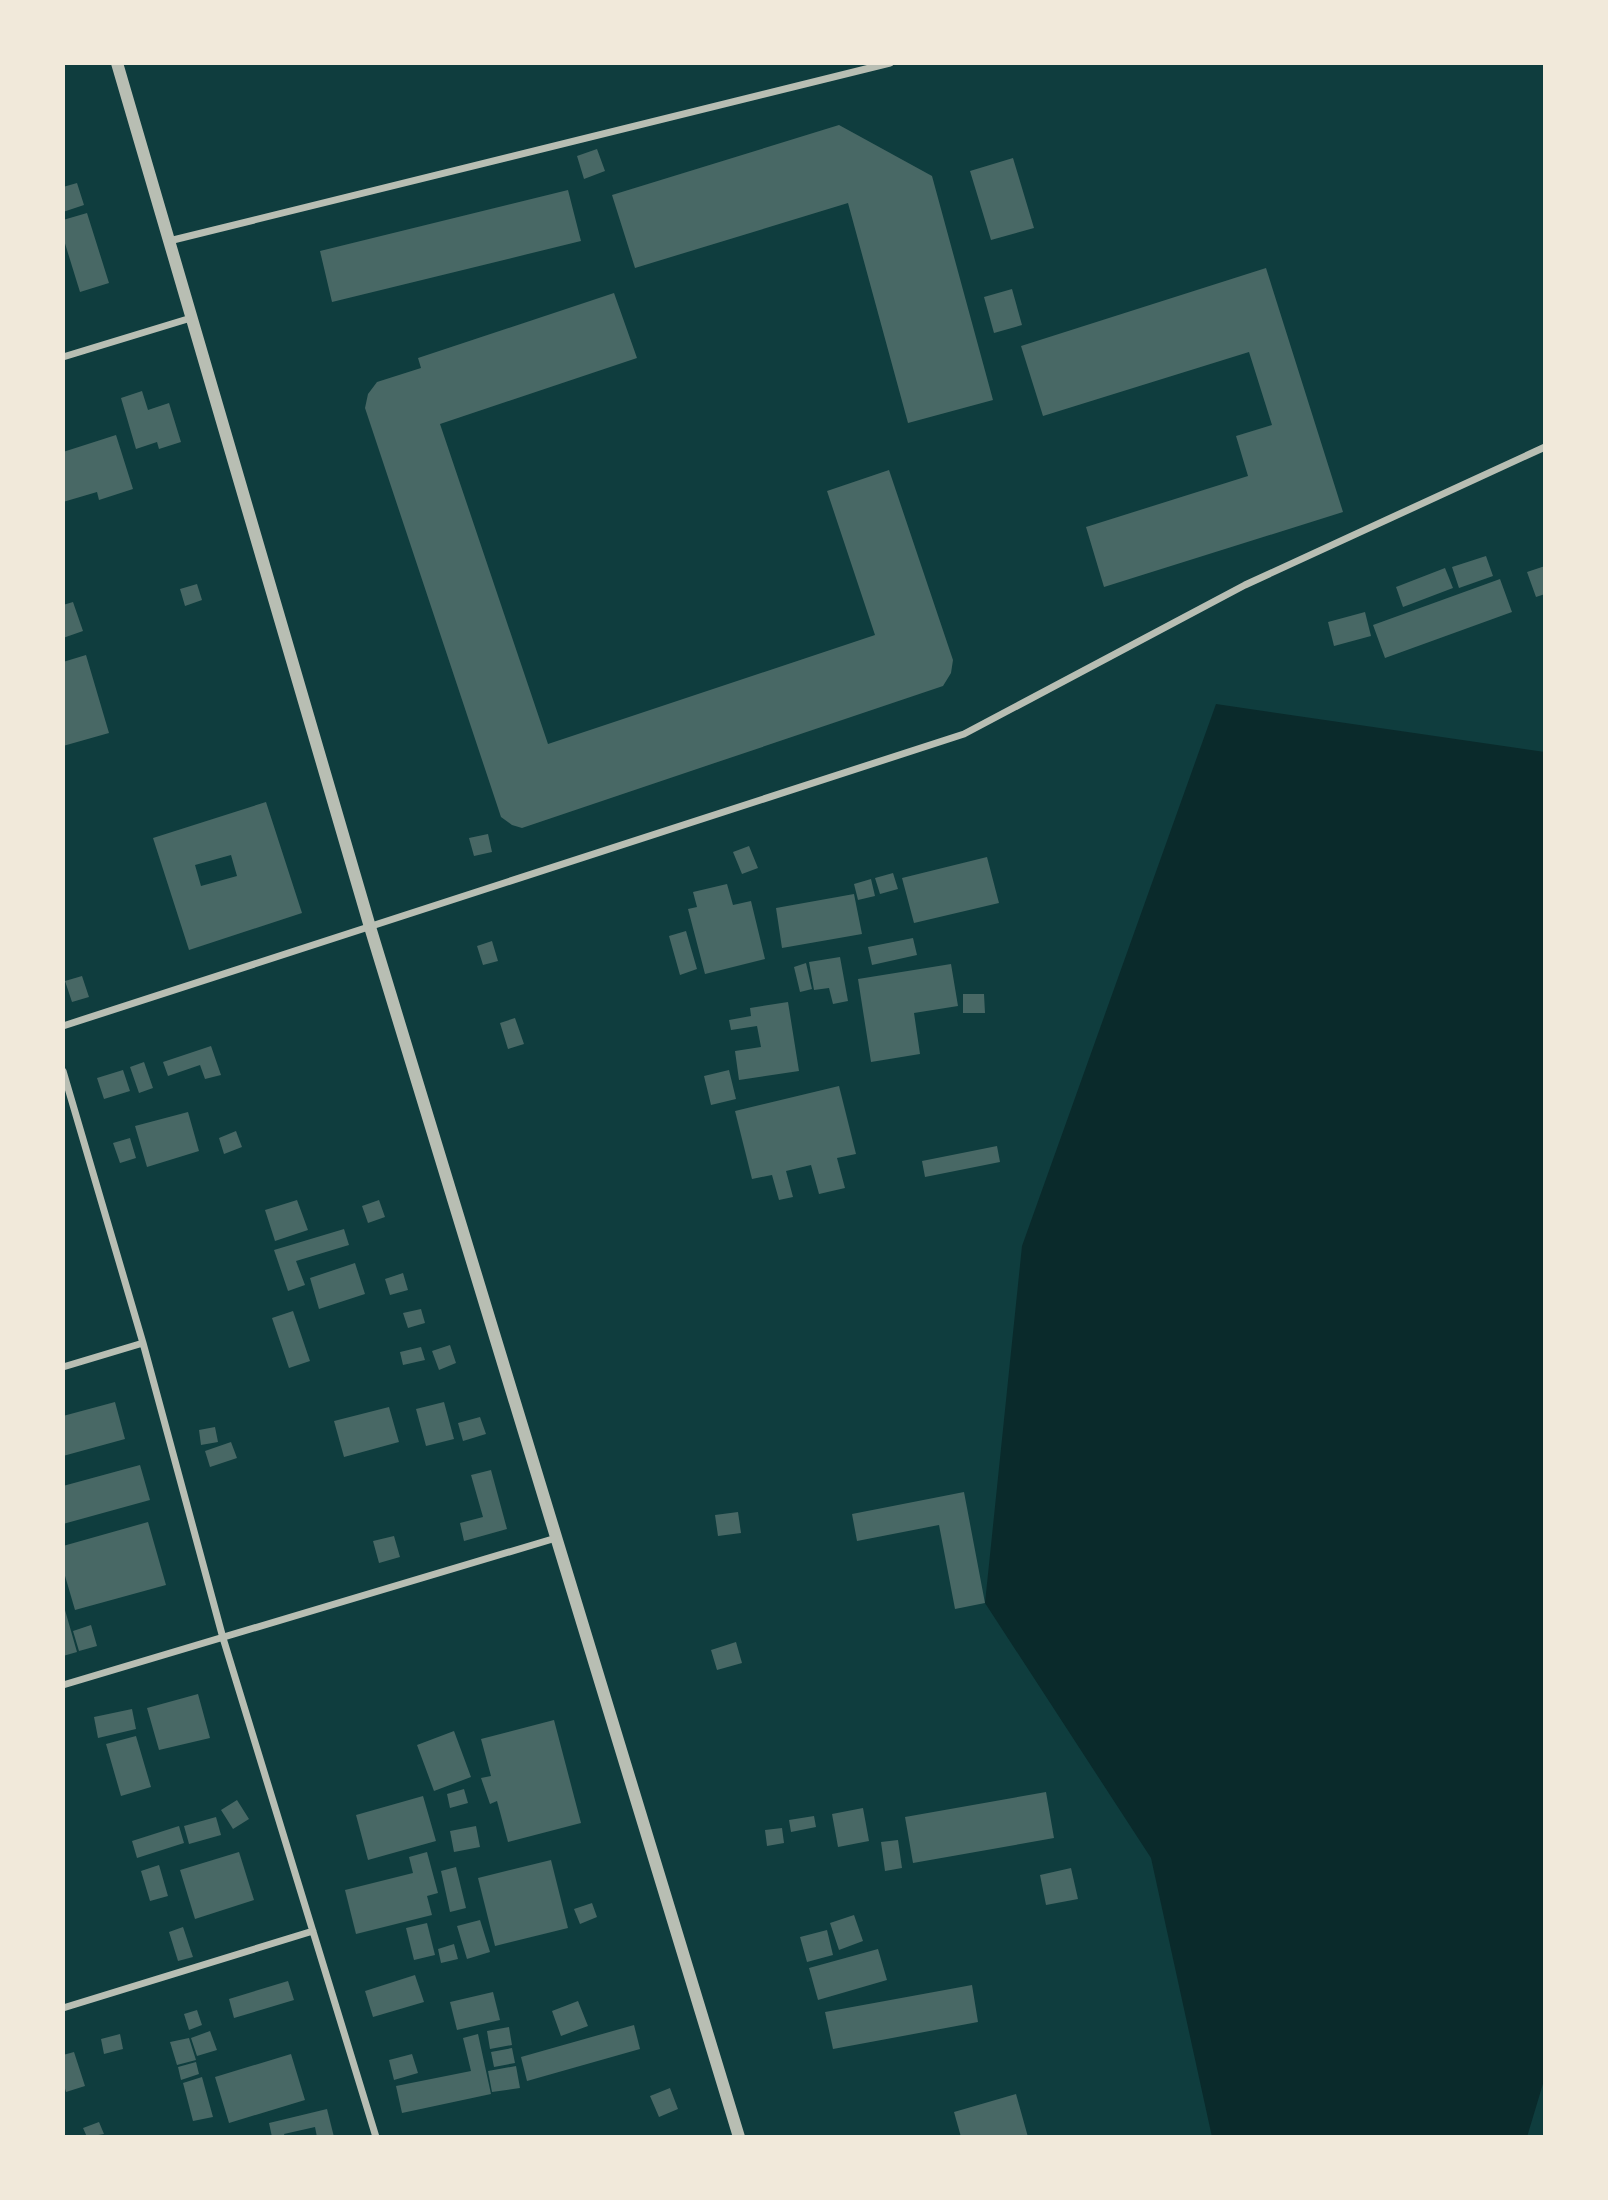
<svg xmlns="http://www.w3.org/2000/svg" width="1608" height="2200" font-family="'PT Serif',serif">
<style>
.water{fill:#0a2a2b}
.building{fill:#486865;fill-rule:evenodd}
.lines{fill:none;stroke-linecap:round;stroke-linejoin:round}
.minor{stroke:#b8beb3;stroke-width:7}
.tertiary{stroke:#b8beb3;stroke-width:12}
</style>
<rect width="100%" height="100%" fill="#0f3d3e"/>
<path class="water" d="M1216 704 1545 752V2077L1527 2137H1212L1151 1858 985 1603 1022 1246Z"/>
<path class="building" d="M839 125 932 176 993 400 908 423 848 203 635 268 612 195Z
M597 149 605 171 584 179 577 156Z
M1013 158 1034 228 991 240 970 171Z
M77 183 84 205 63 212V187Z
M568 190 581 241 332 302 320 251Z
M87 213 109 283 80 292 63 237V220Z
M1266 268 1343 512 1104 587 1086 527 1248 476 1236 436 1272 425 1249 352 1043 416 1021 346Z
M1012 289 1022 325 994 333 984 297Z
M614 293 637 358 440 424 548 744 875 635 827 491 889 470 953 660 951 673 943 686 522 828 512 825 501 817 365 408 368 394 377 382 421 368 418 358Z
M142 391 148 410 169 403 181 442 159 449 157 442 136 449 121 398Z
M116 435 133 489 99 500 97 492 63 502V452Z
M1486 556 1493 576 1459 588 1452 567Z
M1545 566V594L1536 597 1527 572Z
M1445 568 1453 588 1403 607 1396 587Z
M1500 579 1512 612 1385 658 1373 625Z
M197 584 202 600 185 606 180 589Z
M73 602 83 631 63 638V605Z
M1365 612 1371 636 1334 646 1328 622Z
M86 655 109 733 63 746V662Z
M266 802 302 913 189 950 153 838ZM231 855 237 876 201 886 195 865Z
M488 834 492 852 474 856 469 838Z
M749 846 758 868 742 874 733 852Z
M987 857 999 903 914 923 902 878Z
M893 873 898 889 880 894 875 878Z
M871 879 875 896 858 900 854 884Z
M727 884 733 905 751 901 765 959 705 974 688 909 697 907 693 892Z
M854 894 862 934 782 948 776 908Z
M686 931 697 969 680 975 669 936Z
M913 938 917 955 872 965 868 947Z
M492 941 498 961 483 965 477 946Z
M840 957 848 1001 833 1004 829 988 814 990 809 962Z
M806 963 812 989 800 992 794 967Z
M951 964 958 1006 914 1013 920 1054 871 1062 858 979Z
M82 976 89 997 72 1002 65 981Z
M963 994H984L985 1013H963Z
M788 1002 799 1071 739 1080 735 1051 761 1047 757 1026 731 1030 729 1020 751 1016 750 1008Z
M515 1018 524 1044 508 1049 500 1023Z
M211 1046 221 1075 205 1079 200 1065 168 1076 163 1062Z
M144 1062 153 1088 139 1093 130 1067Z
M123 1070 130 1091 104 1099 97 1078Z
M729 1070 736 1099 711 1105 704 1076Z
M839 1086 856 1154 837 1158 845 1188 819 1194 811 1165 786 1171 793 1197 779 1200 772 1175 752 1179 735 1111Z
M188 1112 199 1151 147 1167 135 1126Z
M236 1131 242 1147 224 1154 219 1138Z
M130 1138 136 1158 120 1163 113 1143Z
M997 1146 1000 1162 925 1177 922 1161Z
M297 1200 308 1230 275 1241 265 1210Z
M379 1200 385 1217 368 1223 362 1206Z
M344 1229 349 1245 296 1261 305 1285 288 1291 274 1250Z
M355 1263 365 1294 319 1309 310 1278Z
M403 1273 408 1290 390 1295 385 1279Z
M421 1309 425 1323 408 1328 403 1313Z
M293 1311 310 1361 289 1368 272 1318Z
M450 1345 456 1363 439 1370 432 1351Z
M421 1347 425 1360 403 1365 400 1352Z
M115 1402 125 1439 63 1456V1416Z
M444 1402 454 1439 426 1446 416 1409Z
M389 1407 399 1442 344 1457 334 1421Z
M480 1417 486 1434 463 1441 458 1423Z
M215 1427 218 1442 201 1445 199 1430Z
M231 1442 237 1458 210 1467 205 1451Z
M140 1465 150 1500 63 1524V1486Z
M491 1470 507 1529 464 1541 460 1523 483 1517 471 1475Z
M964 1492 985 1603 955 1609 939 1525 857 1541 852 1514Z
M738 1512 741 1533 718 1536 715 1515Z
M148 1522 166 1585 75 1610 63 1569V1546Z
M394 1536 400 1557 379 1563 373 1541Z
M63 1610H65L77 1652 63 1656Z
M91 1625 97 1646 79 1651 73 1631Z
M736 1642 742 1663 717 1670 711 1650Z
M198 1694 210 1738 159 1750 147 1708Z
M132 1709 136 1729 98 1738 94 1717Z
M554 1720 581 1823 508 1842 497 1801 490 1804 481 1778 491 1776 481 1739Z
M454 1731 471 1777 434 1791 417 1745Z
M136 1736 151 1787 121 1796 106 1744Z
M464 1789 468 1803 450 1808 447 1794Z
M1046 1792 1054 1838 913 1863 905 1817Z
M423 1796 436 1841 368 1860 356 1815Z
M237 1800 249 1819 233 1829 221 1810Z
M863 1808 869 1841 838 1847 832 1814Z
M814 1816 816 1827 791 1832 789 1820Z
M216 1817 221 1835 189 1844 184 1826Z
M179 1826 184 1843 137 1858 132 1841Z
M476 1826 480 1847 454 1852 450 1831Z
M782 1828 784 1843 767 1846 765 1830Z
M898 1840 902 1868 885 1871 881 1842Z
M239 1852 254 1900 195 1919 180 1870Z
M427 1852 438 1893 427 1896 432 1915 356 1934 345 1890 413 1873 409 1857Z
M551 1860 568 1928 495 1946 478 1878Z
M159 1865 168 1896 150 1901 141 1871Z
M456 1867 466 1908 450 1912 441 1871Z
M1071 1868 1078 1899 1046 1905 1040 1875Z
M592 1903 597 1917 580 1924 574 1909Z
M854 1915 863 1941 839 1950 830 1923Z
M480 1920 490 1952 467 1959 457 1926Z
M427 1923 435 1955 414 1960 406 1928Z
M183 1927 193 1957 178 1961 169 1932Z
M827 1930 833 1955 807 1962 800 1937Z
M454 1944 458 1959 441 1963 438 1949Z
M878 1949 887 1980 818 2000 809 1968Z
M415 1975 424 2002 373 2017 365 1991Z
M288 1981 294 2000 234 2018 229 1999Z
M972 1985 978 2022 833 2049 825 2012Z
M493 1992 500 2020 457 2030 450 2002Z
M578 2001 588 2026 561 2036 552 2011Z
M197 2010 202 2025 189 2030 184 2014Z
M634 2025 640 2049 527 2081 521 2057Z
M509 2027 512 2045 490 2049 487 2031Z
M210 2031 217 2050 197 2056 191 2038Z
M120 2034 123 2049 104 2054 101 2039Z
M478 2034 491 2094 402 2113 396 2086 471 2071 463 2038Z
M189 2038 196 2060 177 2065 170 2042Z
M512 2048 515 2063 494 2067 491 2052Z
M74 2052 85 2086 66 2092 63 2082V2055Z
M291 2054 305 2100 229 2123 215 2077Z
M412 2054 418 2073 394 2080 389 2060Z
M196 2062 199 2074 181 2080 178 2067Z
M516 2066 520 2088 492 2092 488 2071Z
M202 2077 213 2117 193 2121 183 2083Z
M670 2088 678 2109 659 2117 650 2096Z
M1016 2094 1028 2137H961L954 2112Z
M327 2109 334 2137H317L315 2127 284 2134 285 2137H272L269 2123Z
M99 2122 104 2134 87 2137 83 2128Z"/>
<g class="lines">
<path class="minor" d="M169 241 890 63
M63 357 191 318
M63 1026 964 734 1245 585 1545 447
M63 1071 143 1343 223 1638 376 2137
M63 1367 143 1343
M63 1685 556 1538
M63 2008 313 1931"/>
<path class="tertiary" d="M117 63 370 927 739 2137"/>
</g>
<rect width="1608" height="2200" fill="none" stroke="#f1e9da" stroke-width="130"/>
</svg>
